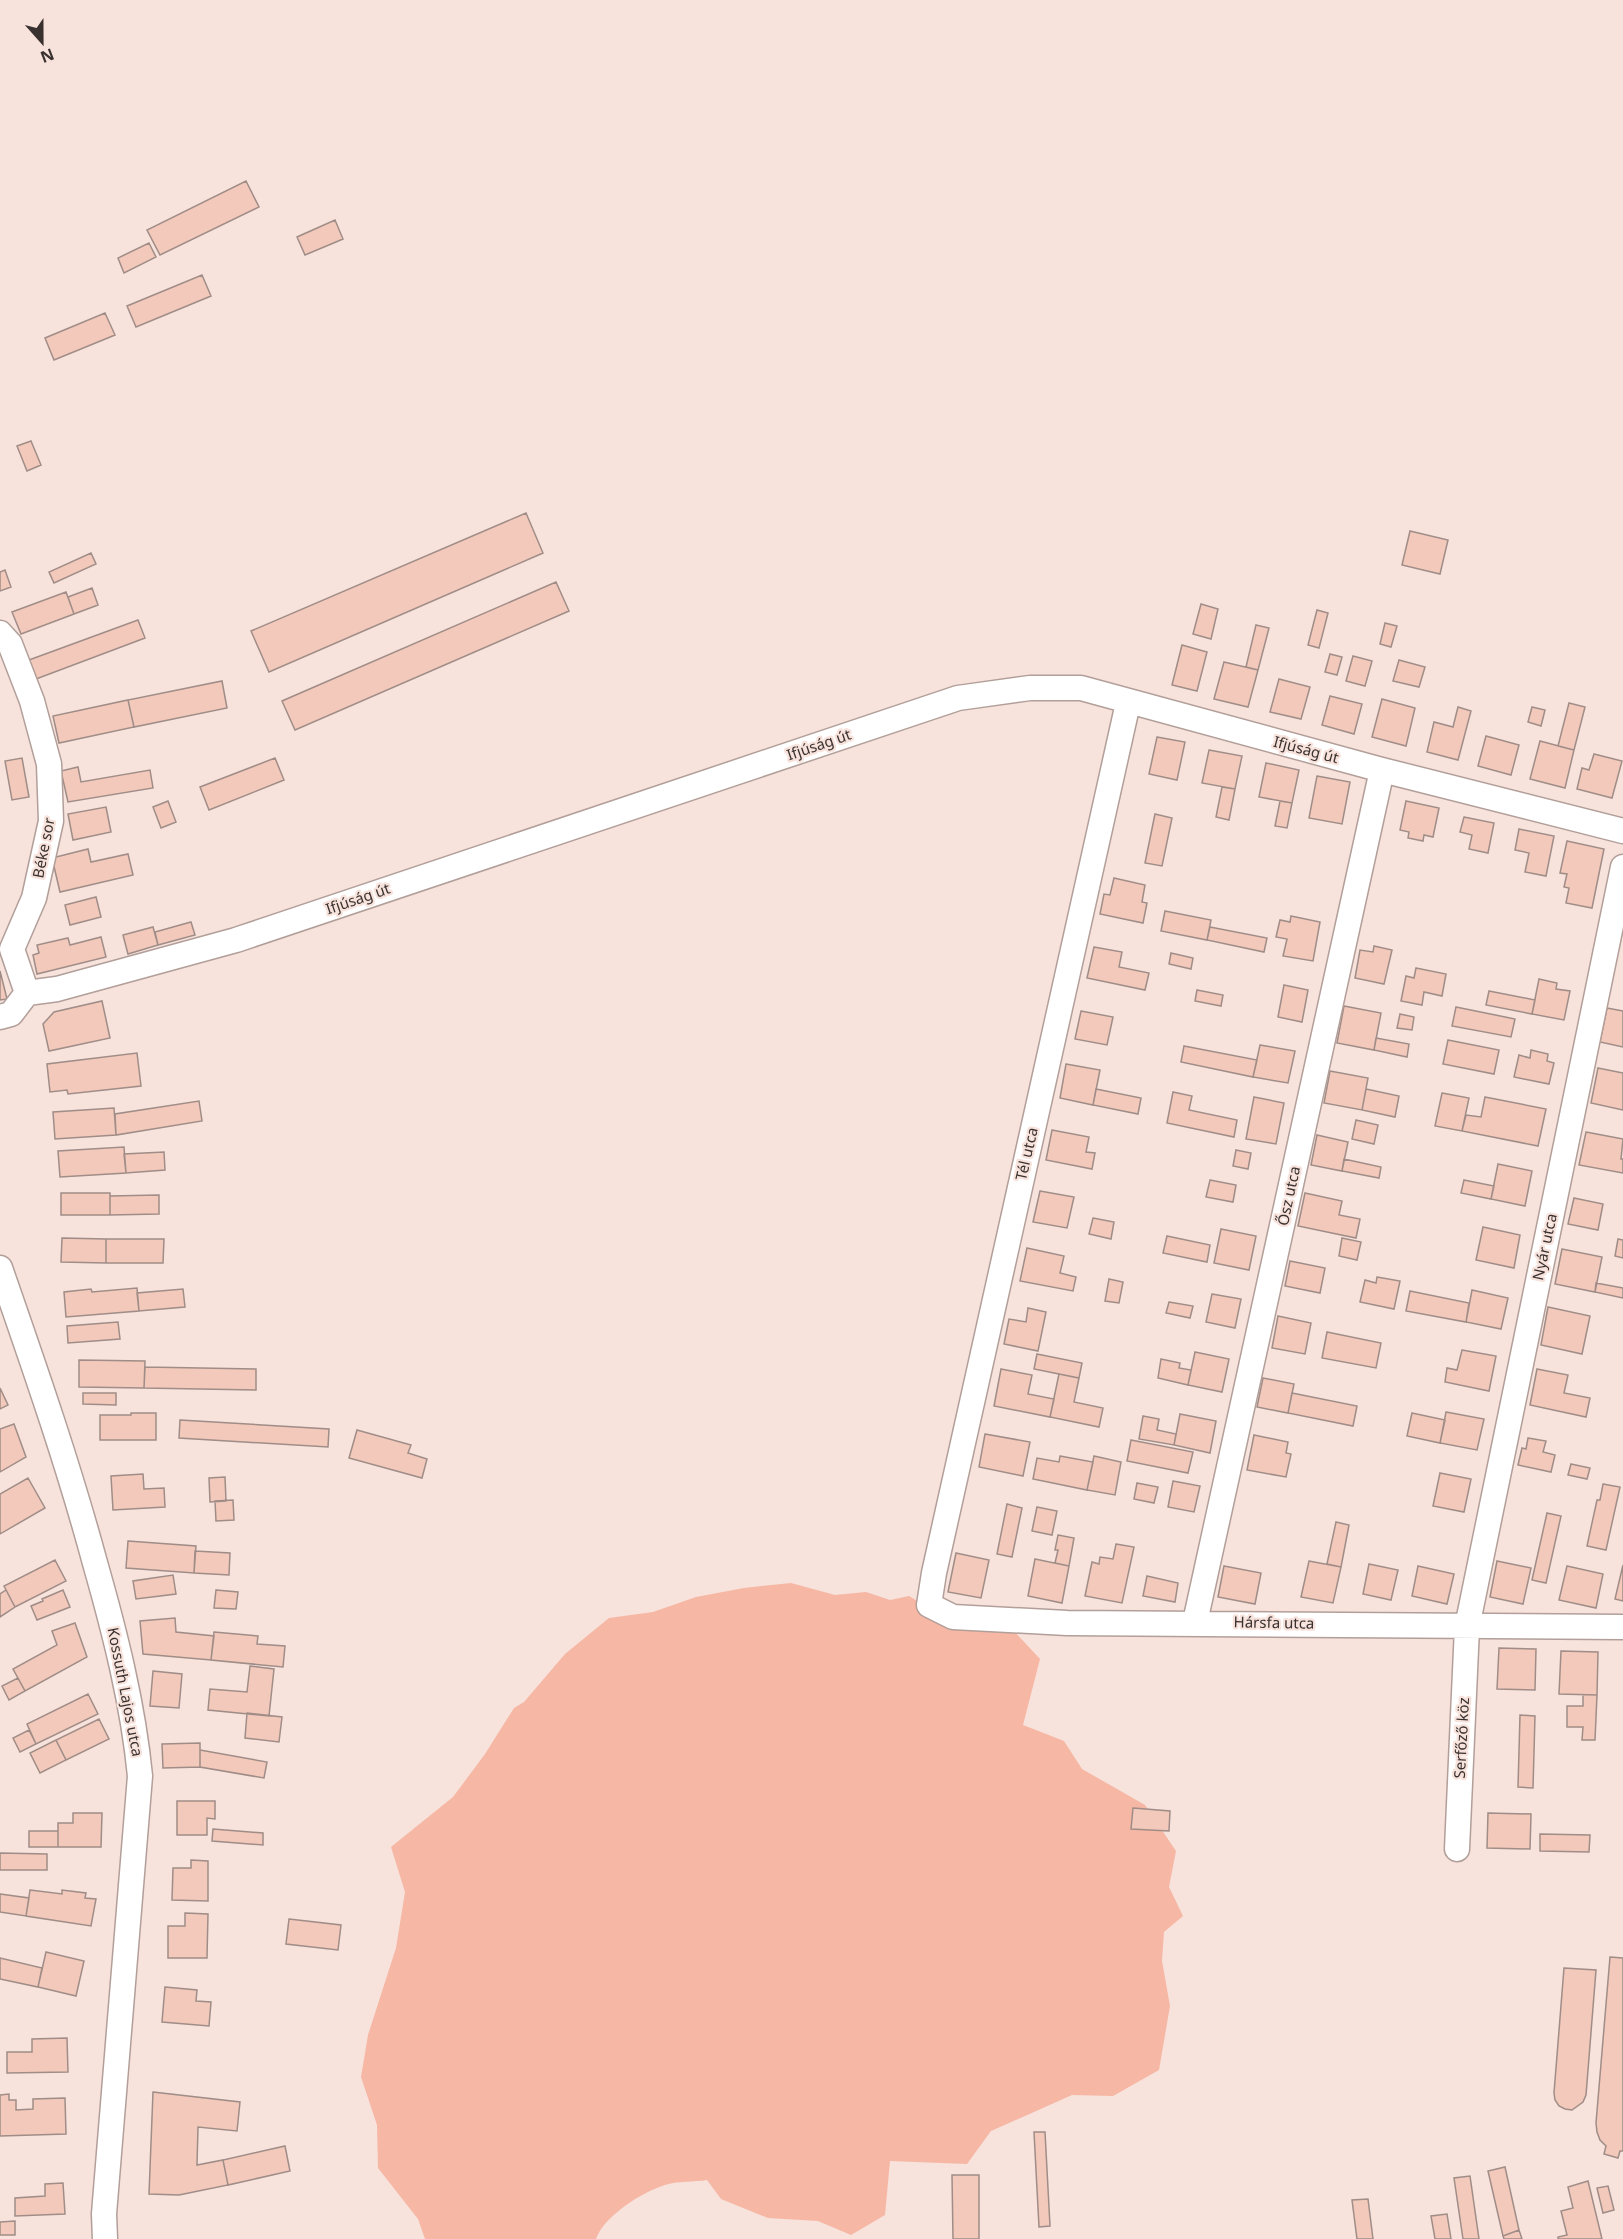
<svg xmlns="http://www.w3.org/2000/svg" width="1623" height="2239" font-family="'Noto Sans',sans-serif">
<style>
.green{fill:#f6b7a4}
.building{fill:#f3c9bb;stroke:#a08d87;stroke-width:1.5}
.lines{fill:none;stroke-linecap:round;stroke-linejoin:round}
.minor-casing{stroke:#b29f99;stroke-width:27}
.minor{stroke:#fff;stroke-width:24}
.labels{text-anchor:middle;stroke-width:4.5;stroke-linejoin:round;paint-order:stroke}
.street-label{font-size:15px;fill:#39312f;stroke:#f7e2dc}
</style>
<rect width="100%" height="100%" fill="#f7e2dc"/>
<path class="green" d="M791 1583 835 1595 866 1592 890 1600 909 1596 937 1613 1013 1630 1040 1659 1023 1725 1064 1741 1082 1769 1145 1805 1176 1851 1169 1887 1183 1916 1164 1932 1162 1961 1170 2006 1159 2070 1113 2096 1072 2095 991 2131 967 2164 890 2161 885 2215 851 2235 818 2221 768 2218 721 2199 707 2180C694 2182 677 2181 665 2185 642 2192 604 2216 596 2239H425L418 2219 378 2168 377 2125 361 2077 368 2035 396 1948 405 1892 391 1847 453 1797 485 1754 514 1708 524 1702 565 1654 609 1618 653 1612 696 1597 744 1588Z"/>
<path class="building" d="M246 181 259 207 160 255 147 230Z
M335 220 343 239 305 255 297 237Z
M149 243 156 257 124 273 118 258Z
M202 275 211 296 136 327 127 306Z
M105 313 115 335 54 360 45 338Z
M31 441 41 465 27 471 17 446Z
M526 513 543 553 269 672 251 631Z
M1410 531 1448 540 1440 574 1402 565Z
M91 553 96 564 54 583 49 572Z
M5 570 11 587 0 591V572Z
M556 582 569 611 295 730 282 701Z
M92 588 98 605 74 614 68 597Z
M66 592 74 614 21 634 12 612Z
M1201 604 1218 609 1211 639 1193 634Z
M1317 610 1328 613 1319 648 1308 645Z
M138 620 145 638 36 679 29 660Z
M1385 623 1397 626 1391 647 1380 644Z
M1256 625 1269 628 1258 670 1246 667Z
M1182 645 1207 652 1197 691 1172 685Z
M1330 654 1342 657 1337 675 1325 672Z
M1353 656 1372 661 1365 686 1346 681Z
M1399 660 1425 667 1419 687 1393 681Z
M1224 662 1258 670 1248 707 1214 699Z
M1279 679 1310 687 1301 719 1270 712Z
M222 681 227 708 134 727 128 700Z
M1330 696 1362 704 1354 734 1322 725Z
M1382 699 1415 708 1406 746 1372 737Z
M128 700 134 727 59 743 53 716Z
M1569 703 1585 707 1574 750 1558 746Z
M1458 707 1471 711 1458 760 1427 752 1434 722 1453 727Z
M1532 707 1545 710 1541 726 1528 722Z
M1486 736 1519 745 1511 775 1478 766Z
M1157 737 1185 742 1177 780 1149 774Z
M1540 741 1574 750 1565 788 1530 779Z
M1209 750 1242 756 1235 789 1202 783Z
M1594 754 1622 761 1612 798 1577 789 1582 768 1589 770Z
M22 758 29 797 12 800 5 761Z
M275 758 284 780 209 810 200 787Z
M1266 763 1299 770 1292 803 1259 797Z
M78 767 81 782 150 770 153 788 68 802 61 771Z
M1317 776 1350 782 1342 824 1309 818Z
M1222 787 1235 789 1229 820 1216 817Z
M168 801 176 822 161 828 153 807Z
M1280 801 1292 803 1287 828 1275 826Z
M1406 801 1439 808 1433 837 1424 835 1423 841 1408 838 1409 832 1400 830Z
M106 807 111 832 73 840 68 814Z
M1155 814 1172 818 1162 866 1145 863Z
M1464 817 1494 823 1488 853 1469 849 1472 835 1460 832Z
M1519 829 1554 836 1546 876 1525 872 1529 853 1515 850Z
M1567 841 1604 849 1592 908 1566 903 1569 888 1564 887 1567 874 1560 873Z
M88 849 91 862 128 854 133 875 60 892 52 858Z
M1114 878 1145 885 1142 902 1147 903 1143 923 1100 914 1104 894 1110 895Z
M96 897 101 917 70 925 65 905Z
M1165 911 1211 920 1207 940 1161 931Z
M1291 916 1320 922 1313 961 1283 956 1287 939 1276 937 1280 920 1290 922Z
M191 922 195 935 158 945 155 932Z
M153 927 158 945 128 954 123 935Z
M1210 927 1267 938 1264 952 1207 940Z
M101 937 106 957 37 974 33 955 39 953 37 945 68 938 70 945Z
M1374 946 1392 950 1384 984 1355 978 1360 950 1373 952Z
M1094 947 1122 952 1119 967 1149 973 1145 990 1087 978Z
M1171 953 1193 958 1191 969 1169 964Z
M1416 968 1446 974 1442 996 1424 992 1422 1005 1401 1001 1406 976 1414 978Z
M0 971 7 999 0 1000Z
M1539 979 1557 983 1556 989 1570 991 1564 1020 1532 1014Z
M1284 985 1308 990 1302 1022 1278 1017Z
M1197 990 1223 995 1221 1006 1195 1001Z
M1489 991 1535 1000 1532 1014 1486 1005Z
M102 1001 110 1038 49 1051 43 1024 54 1012Z
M1344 1006 1381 1013 1374 1050 1337 1043Z
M1456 1007 1515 1019 1511 1037 1452 1026Z
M1607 1008 1623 1011V1047L1600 1042Z
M1081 1011 1113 1017 1107 1045 1075 1039Z
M1400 1014 1414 1017 1412 1030 1397 1028Z
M1376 1038 1409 1044 1407 1057 1374 1050Z
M1448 1040 1499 1050 1494 1074 1443 1064Z
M1260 1045 1295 1051 1288 1083 1253 1077Z
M1184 1046 1257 1060 1253 1077 1181 1062Z
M1531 1050 1548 1054 1547 1061 1554 1063 1549 1084 1514 1077 1519 1055 1530 1058Z
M137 1053 141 1086 68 1094 67 1090 50 1092 47 1064Z
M1066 1064 1100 1070 1093 1105 1060 1098Z
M1598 1068 1623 1073V1110L1591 1103Z
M1330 1071 1368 1078 1362 1110 1324 1103Z
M1096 1089 1141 1098 1138 1114 1093 1105Z
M1366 1089 1399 1096 1395 1117 1362 1110Z
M1173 1092 1192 1096 1189 1110 1237 1120 1234 1137 1167 1123Z
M1442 1093 1469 1098 1462 1131 1435 1126Z
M1254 1097 1284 1103 1276 1144 1246 1139Z
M1485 1097 1546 1109 1538 1146 1462 1131 1466 1115 1481 1117Z
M199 1101 202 1121 116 1135 115 1114Z
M114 1108 116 1135 55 1139 53 1112Z
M1356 1120 1378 1125 1374 1144 1352 1139Z
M1052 1130 1089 1137 1086 1152 1095 1153 1092 1169 1046 1160Z
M1586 1132 1623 1139 1621 1159H1623V1173L1579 1165Z
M1317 1135 1348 1142 1342 1171 1311 1165Z
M124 1147 126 1173 60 1177 58 1151Z
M1236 1150 1251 1153 1248 1169 1233 1166Z
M164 1152 165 1170 126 1173 124 1154Z
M1344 1159 1381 1167 1379 1178 1342 1171Z
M1498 1164 1532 1171 1525 1206 1491 1199Z
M1210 1180 1236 1185 1233 1202 1206 1197Z
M1464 1180 1494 1186 1491 1199 1461 1193Z
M1040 1191 1074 1197 1067 1228 1033 1222Z
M61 1193H110V1215H61Z
M1305 1193 1342 1201 1339 1215 1360 1219 1356 1238 1298 1226Z
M159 1195V1214L110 1215V1196Z
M1574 1198 1603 1204 1598 1230 1568 1224Z
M1093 1218 1114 1222 1111 1239 1089 1234Z
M1483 1227 1520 1235 1514 1268 1476 1260Z
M1221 1229 1256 1236 1249 1270 1214 1263Z
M1167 1236 1210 1245 1207 1262 1163 1253Z
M62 1238 106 1239V1263L61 1262Z
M1342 1238 1361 1242 1357 1260 1339 1256Z
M106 1239H164L163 1263H106Z
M1618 1239 1623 1240V1258L1615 1256Z
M1027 1248 1064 1256 1060 1273 1076 1277 1073 1291 1020 1281Z
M1562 1249 1602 1257 1595 1292 1555 1284Z
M1290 1261 1325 1268 1320 1293 1285 1286Z
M1377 1277 1400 1281 1394 1309 1360 1302 1365 1280 1376 1283Z
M1109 1279 1123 1282 1119 1303 1105 1301Z
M1596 1283 1623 1288V1298L1595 1292Z
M137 1288 139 1311 66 1317 64 1292 91 1289 92 1292Z
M183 1289 185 1307 139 1311 137 1293Z
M1472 1290 1508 1298 1501 1329 1466 1322Z
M1410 1291 1469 1303 1466 1322 1406 1311Z
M1212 1294 1241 1299 1235 1328 1206 1322Z
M1169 1302 1193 1306 1190 1318 1166 1313Z
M1548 1307 1590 1316 1582 1354 1541 1345Z
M1028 1308 1046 1312 1038 1351 1004 1344 1009 1319 1026 1322Z
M1278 1316 1311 1323 1305 1354 1272 1348Z
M118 1322 120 1339 68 1343 67 1326Z
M1327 1332 1381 1343 1376 1368 1322 1358Z
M1462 1350 1496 1356 1489 1391 1445 1382 1447 1368 1457 1370Z
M1195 1352 1229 1359 1222 1392 1188 1385Z
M1037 1354 1082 1363 1079 1378 1034 1369Z
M1161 1359 1180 1363 1179 1368 1191 1370 1188 1385 1158 1378Z
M79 1360 145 1361 144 1388 79 1387Z
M145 1367 256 1369V1390L144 1388Z
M1001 1369 1032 1375 1028 1394 1054 1399 1050 1417 994 1406Z
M1537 1369 1568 1375 1564 1393 1590 1398 1586 1417 1530 1405Z
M1059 1374 1079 1378 1074 1402 1103 1408 1099 1427 1050 1417Z
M1263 1378 1294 1384 1288 1413 1257 1407Z
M0 1388 8 1405 0 1409Z
M83 1393H116V1405L83 1404Z
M1292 1393 1357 1406 1353 1426 1288 1413Z
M1446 1412 1484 1419 1477 1450 1440 1443Z
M131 1413H156V1440H100V1415H131Z
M1412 1413 1445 1420 1440 1443 1407 1436Z
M1180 1414 1216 1421 1210 1453 1174 1445Z
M1143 1416 1159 1419 1157 1430 1176 1434 1174 1445 1139 1439Z
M180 1420 329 1429 328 1447 179 1438Z
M14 1424 26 1457 0 1472V1429Z
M357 1430 411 1445 408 1453 427 1459 422 1478 349 1458Z
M985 1434 1030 1442 1023 1476 979 1467Z
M1254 1435 1288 1442 1286 1453 1291 1454 1286 1477 1247 1470Z
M1528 1438 1546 1441 1543 1452 1555 1455 1551 1472 1518 1465 1522 1448 1526 1449Z
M1131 1440 1193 1452 1188 1473 1127 1461Z
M1060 1456 1093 1462 1087 1490 1033 1479 1037 1458 1059 1462Z
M1094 1456 1121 1462 1115 1495 1087 1490Z
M1571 1464 1590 1468 1587 1479 1568 1475Z
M1440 1473 1471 1479 1464 1512 1433 1506Z
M143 1474 144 1489 164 1488 165 1507 113 1510 111 1476Z
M225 1477 226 1501 210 1502 209 1478Z
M28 1478 45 1508 0 1534V1494Z
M1173 1481 1200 1486 1194 1512 1168 1507Z
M1137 1483 1158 1487 1154 1503 1134 1499Z
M1603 1484 1620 1487 1606 1550 1587 1546 1597 1500H1600Z
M233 1500 234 1520 216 1521 215 1501Z
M1007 1504 1022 1508 1012 1557 997 1554Z
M1037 1507 1057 1511 1052 1535 1032 1531Z
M1547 1513 1561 1516 1546 1583 1532 1580Z
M1336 1522 1349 1525 1341 1567 1327 1564Z
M1058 1535 1074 1538 1069 1566 1055 1563 1058 1550H1055Z
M128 1541 196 1546 194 1573 126 1568Z
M1116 1544 1134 1547 1122 1603 1085 1596 1092 1562 1099 1564 1100 1557 1113 1559Z
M195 1551 230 1553 229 1575 194 1573Z
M956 1553 989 1560 981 1598 948 1592Z
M1035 1559 1069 1566 1062 1603 1028 1596Z
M55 1560 66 1581 15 1607 4 1586Z
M1309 1561 1341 1567 1333 1603 1301 1597Z
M1497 1561 1531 1568 1523 1604 1490 1597Z
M1369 1564 1398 1570 1391 1600 1363 1594Z
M1623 1565V1601L1615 1599Z
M1224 1566 1261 1573 1255 1604 1218 1597Z
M1418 1566 1454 1574 1447 1604 1412 1596Z
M1567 1566 1603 1574 1596 1608 1559 1600Z
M173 1575 176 1594 136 1599 133 1581Z
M1147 1576 1178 1583 1175 1602 1143 1596Z
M6 1590 15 1607 0 1617V1594Z
M63 1590 70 1607 37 1620 31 1606 43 1601 42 1599Z
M216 1590 238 1592 236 1609 214 1608Z
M175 1618 176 1632 214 1636 211 1660 143 1654 140 1621Z
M75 1623 87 1657 25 1691 13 1669 57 1645 52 1631Z
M214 1632 258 1636 257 1644 285 1646 283 1667 211 1660Z
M1499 1648 1536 1649 1535 1690 1497 1689Z
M1561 1651 1598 1652 1597 1695 1559 1694Z
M250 1666 274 1669 269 1716 208 1710 210 1689 247 1692Z
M153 1671 182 1674 179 1708 150 1706Z
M18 1678 25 1691 9 1700 2 1686Z
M88 1694 98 1714 36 1744 27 1724Z
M1583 1695H1597L1595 1740H1582L1583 1727H1567V1706H1583Z
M247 1713 282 1717 279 1742 245 1738Z
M1520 1715 1535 1716 1533 1788 1518 1787Z
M99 1719 109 1739 66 1760 56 1740Z
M29 1730 36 1744 20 1752 13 1738Z
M56 1740 66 1760 40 1773 30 1753Z
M200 1743V1767L163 1768 162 1744Z
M200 1750 267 1762 264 1778 200 1767Z
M177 1801H215V1819L207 1818V1835H177Z
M1133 1808 1170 1811 1169 1831 1131 1829Z
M73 1813H102L101 1847H58V1823H73Z
M1488 1813 1531 1814 1530 1849 1487 1848Z
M213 1829 263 1833V1845L212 1841Z
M29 1831H58V1847H29Z
M1540 1834 1590 1835 1589 1852 1540 1851Z
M0 1853 47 1854V1870H0Z
M191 1860 208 1861V1901L172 1900 173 1868H191Z
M30 1890 62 1894V1890L86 1893 85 1898 96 1899 91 1926 26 1916Z
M0 1894 29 1898 26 1916 0 1912Z
M185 1913 208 1914 207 1958H168V1926H185Z
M289 1919 341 1925 338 1950 286 1944Z
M46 1952 84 1961 76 1996 38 1987Z
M1610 1957 1623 1958V2151H1620L1618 2158 1604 2154 1606 2146 1600 2140 1597 2132 1596 2123Z
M0 1958 42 1968 38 1987 0 1979Z
M1564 1968 1596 1970 1586 2095 1583 2102 1572 2110 1565 2109 1559 2106 1555 2100 1554 2093Z
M165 1987 197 1990 196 2001 211 2002 209 2026 162 2022Z
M67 2038 68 2072 7 2073V2052H32V2039Z
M153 2092 240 2102 237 2131 198 2127 197 2165 223 2160 228 2185 179 2195 149 2194Z
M9 2094V2100H16V2110L33 2109V2099L65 2098 66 2134 0 2136V2095Z
M1034 2132H1045L1050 2226 1039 2227Z
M285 2146 290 2171 228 2185 223 2160Z
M1505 2167 1519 2230 1503 2236 1488 2171Z
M952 2175H979V2239H953Z
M1470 2176 1479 2239H1463L1454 2178Z
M1588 2181 1602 2239H1558V2237L1567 2235 1561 2211 1573 2208 1568 2187Z
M63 2183 65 2214 15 2216V2198L45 2196V2184Z
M1608 2186 1614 2210 1603 2213 1597 2188Z
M1368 2199 1373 2239H1357L1352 2200Z
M1447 2214 1451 2239H1435L1431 2216Z
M15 2221V2235H0V2222Z
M1519 2230 1522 2239H1504L1503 2236Z"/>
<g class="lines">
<defs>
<path id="minor" d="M0 633 10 644 32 701 49 764 51 821 34 898 12 949 27 993
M1128 703 934 1573 929 1605 953 1617 1067 1623 1623 1627
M27 993 57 989 236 940 958 698 1030 688H1081L1382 770 1623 831
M0 1017 11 1014 27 993
M0 1268C34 1366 68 1463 95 1563 115 1633 133 1704 140 1776L104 2214 105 2239
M1195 1622 1382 770
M1457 1849 1467 1627 1623 867"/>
</defs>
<use href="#minor" class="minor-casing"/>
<use href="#minor" class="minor"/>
</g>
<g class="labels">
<g class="street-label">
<text transform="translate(819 745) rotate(-19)" y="5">Ifjúság út</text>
<text transform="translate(1306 750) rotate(15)" y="5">Ifjúság út</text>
<text transform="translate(44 848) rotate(-79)" y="5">Béke sor</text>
<text transform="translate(358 899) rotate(-19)" y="5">Ifjúság út</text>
<text transform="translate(1027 1154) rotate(-77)" y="5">Tél utca</text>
<text transform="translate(1289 1196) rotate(-78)" y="5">Ősz utca</text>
<text transform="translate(1545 1247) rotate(-78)" y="5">Nyár utca</text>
<text transform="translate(1274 1623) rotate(1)" y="5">Hársfa utca</text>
<text transform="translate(125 1692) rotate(79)" y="5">Kossuth Lajos utca</text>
<text transform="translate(1462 1738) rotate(-87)" y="5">Serfőző köz</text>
</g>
</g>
<g transform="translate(42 42) rotate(159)" stroke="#f7e2dc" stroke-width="4.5" paint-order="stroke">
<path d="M0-4.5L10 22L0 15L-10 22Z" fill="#39312f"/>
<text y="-9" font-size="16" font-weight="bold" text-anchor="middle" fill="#39312f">N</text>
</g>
</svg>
